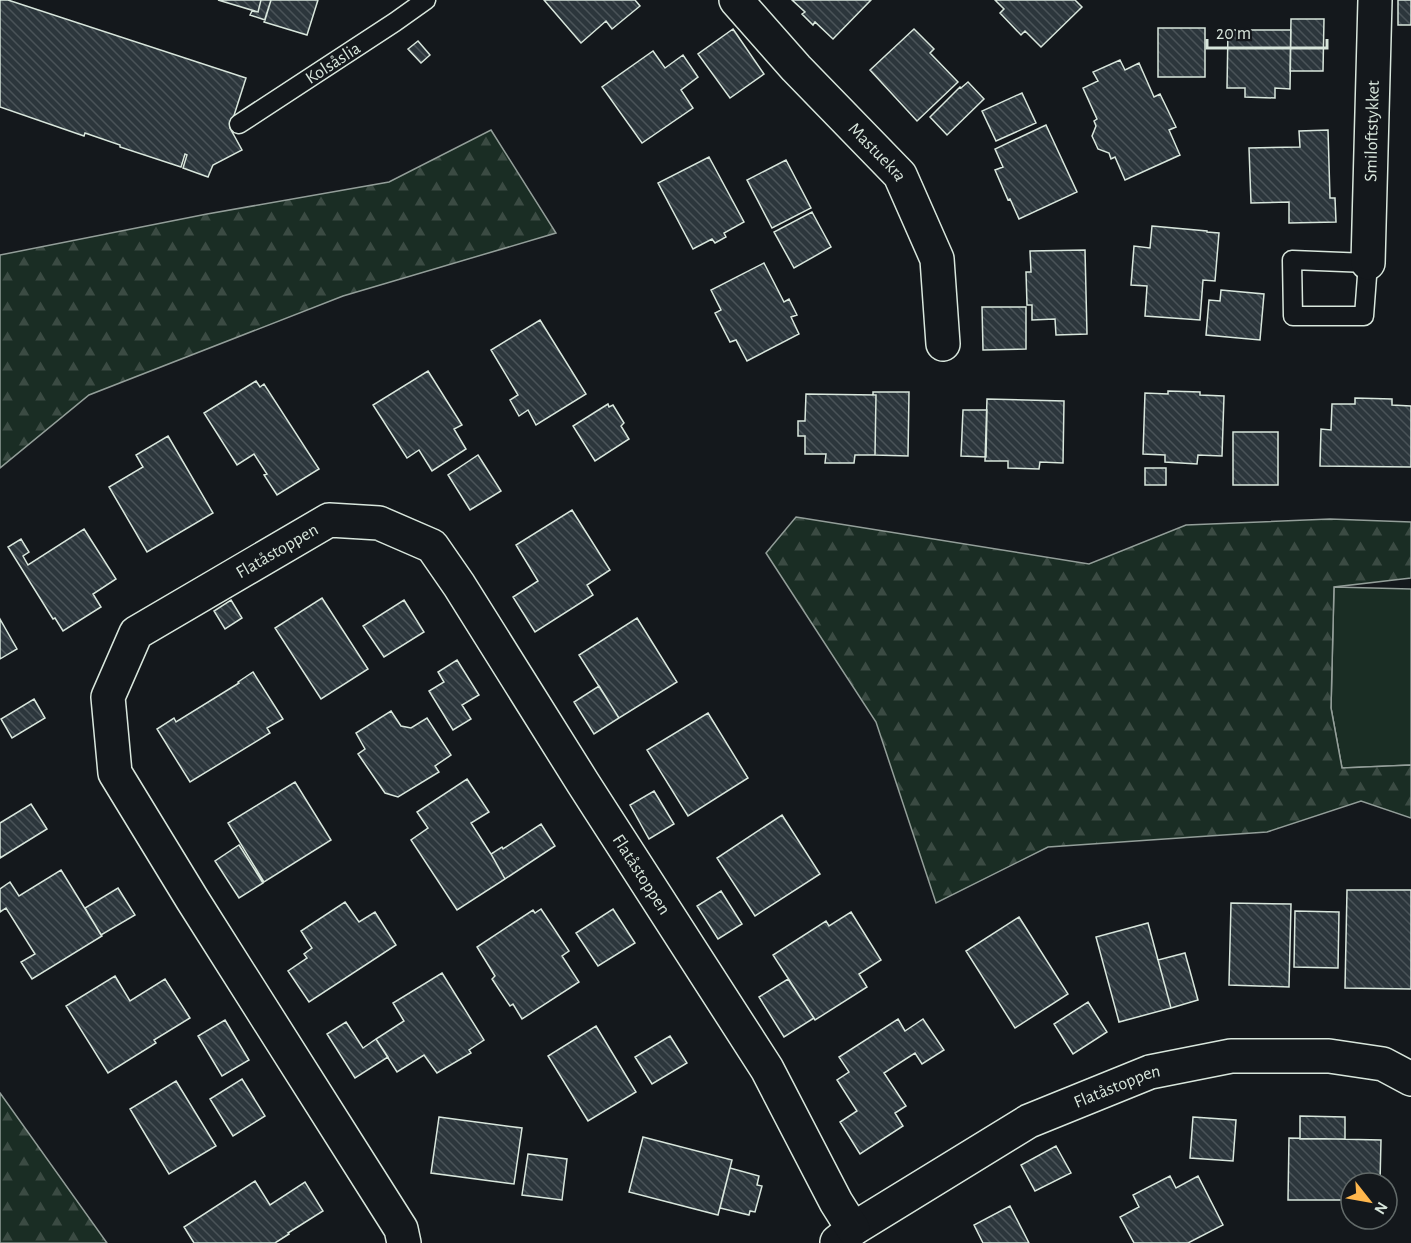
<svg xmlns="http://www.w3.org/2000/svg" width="1411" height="1243" font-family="'Alegreya Sans',sans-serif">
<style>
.grass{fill:#1a2d24;stroke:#939e99;stroke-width:1.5}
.forest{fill:url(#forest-firs);stroke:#939e99;stroke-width:1.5}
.building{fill:url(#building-back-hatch);stroke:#d8e6dc;stroke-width:1.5}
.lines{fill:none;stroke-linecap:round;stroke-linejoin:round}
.service-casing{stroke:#d8e6dc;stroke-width:21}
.minor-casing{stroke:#d8e6dc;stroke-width:36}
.service{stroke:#14181c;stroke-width:18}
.minor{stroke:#14181c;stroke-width:33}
.labels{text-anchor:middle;stroke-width:4.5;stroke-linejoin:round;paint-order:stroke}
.street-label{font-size:18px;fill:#d8e6dc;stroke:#14181c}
</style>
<defs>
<pattern id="forest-firs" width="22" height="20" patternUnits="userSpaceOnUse" patternTransform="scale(1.5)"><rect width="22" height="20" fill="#1a2d24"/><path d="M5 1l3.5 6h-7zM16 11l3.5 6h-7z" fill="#3b4b43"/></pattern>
<pattern id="building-back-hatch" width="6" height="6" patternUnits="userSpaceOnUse" patternTransform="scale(1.5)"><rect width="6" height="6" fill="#2c363c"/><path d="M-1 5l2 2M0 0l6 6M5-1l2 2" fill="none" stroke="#4a5358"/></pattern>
</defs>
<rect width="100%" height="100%" fill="#14181c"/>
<path class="grass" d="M1334 587 1411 589V765L1342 768 1331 708Z"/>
<path class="forest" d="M491 130 556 233 343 296 89 395 0 468V255L207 214 389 182Z
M796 517 1089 564 1186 525 1330 519 1411 522V578L1334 587 1331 708 1342 768 1411 765V818L1361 801 1267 832 1048 847 936 903 876 722 766 553Z
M0 1093 107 1243H0Z"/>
<path class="building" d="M0 0H8L246 78 230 128 242 150 213 165 208 177 183 168 187 155 185 154 181 167 120 147V145L85 133 84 136 0 107Z
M218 0H261L258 12Z
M261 0H271L265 20 250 15 252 11 258 12Z
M271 0H318L307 35 264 22Z
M544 0H635L640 6 612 29 606 21 581 43Z
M792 0H871L833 39 815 22 813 25 802 14 805 12Z
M995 0H1075L1082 7 1041 47 1025 31 1021 35 1000 13 1004 9Z
M1398 0H1411V25H1398Z
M1291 19H1324L1323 71H1290Z
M1158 28H1205V77H1158Z
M733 29 764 74 730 98 698 54Z
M914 29 934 49 930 53 958 82 917 121 870 70Z
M1228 30H1291L1290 89 1275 88V98L1245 97V88H1227Z
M418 41 430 55 421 63 408 49Z
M653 51 665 68 683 55 698 77 681 90 693 108 642 143 602 87Z
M1120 60 1125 70 1139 63 1154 97 1160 94 1176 127 1169 130 1180 155 1125 180 1115 157 1111 159 1109 153 1098 149 1092 136 1096 126 1094 121 1097 119 1083 88 1098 81 1093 72Z
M968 82 984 99 947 135 930 117 960 87 961 88Z
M1022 93 1036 123 996 141 982 111Z
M1046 125 1077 192 1019 219 1010 199 1008 200 995 170 1003 167 995 149Z
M1328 130 1330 198H1335L1336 222 1289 223V202L1251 203 1249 148 1300 147 1299 131Z
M709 157 744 222 724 233 726 237 715 243 712 239 693 249 658 183Z
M786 160 811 208 772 228 747 180Z
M812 212 831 247 794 268 774 232Z
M1152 226 1207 231V232L1219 233 1215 281 1203 280 1200 320 1145 316 1147 286 1131 285 1134 246 1150 248Z
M1085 250 1087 334 1056 335 1055 319 1032 320V305H1027L1026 272H1031L1030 251Z
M764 263 784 302 789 299 797 315 791 317 799 334 747 361 736 340 730 342 715 313 721 310 711 290Z
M1221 290 1264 294 1260 340 1206 335 1209 300 1220 301Z
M982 307H1026V349L983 350Z
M540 320 586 394 536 425 528 410 519 416 510 400 518 395 491 350Z
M428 371 462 425 454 429 466 449 432 471 419 450 407 458 373 405Z
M256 381 260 387 264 384 319 469 277 495 264 475 267 474 254 454 237 465 204 413Z
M1168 391 1200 392V395L1224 396 1222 456 1198 455 1197 464 1165 462V455L1143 454 1145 393 1168 394Z
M873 392H909L908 456 875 455 876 395H873Z
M806 394 876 395 875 455H855L854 463H825L826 454H805V436H798V421H805Z
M1355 398 1392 399V405L1411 406V467L1320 466 1321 429 1331 430 1332 404H1355Z
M987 399 1064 401 1063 463 1040 462 1039 469 1008 468V461H985Z
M608 404 609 407 613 405 624 423 621 426 629 439 595 461 573 426Z
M963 410H987L986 457 961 456Z
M1233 432H1278V485H1233Z
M168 436 213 513 147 552 109 487 143 467 136 455Z
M478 455 501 491 470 510 448 475Z
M1145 468H1166V485H1145Z
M572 510 610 570 587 585 593 595 535 632 513 597 538 581 516 545Z
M84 529 116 579 93 594 101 607 63 631 55 618 53 619 8 547 21 539 29 552 23 556 28 565Z
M322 598 368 669 321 699 275 628Z
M231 600 242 618 225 629 214 611Z
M404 600 424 632 384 657 363 626Z
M637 618 677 682 619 718 579 655Z
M0 619 17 649 0 659Z
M457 660 479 695 462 705 471 719 453 730 429 691 444 682 438 672Z
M253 672 283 719 267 728 270 733 190 782 157 729 174 718 176 722 239 683 238 682Z
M599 686 619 718 594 734 574 702Z
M34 699 45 718 12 738 1 719Z
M391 711 401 726 411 728 427 718 451 755 435 766 439 772 398 797 385 793 358 754 365 749 356 733Z
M708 713 748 778 688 816 647 750Z
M467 779 489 812 471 823 491 854 505 879 457 910 411 840 428 828 417 812Z
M295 782 331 840 264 882 228 823Z
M654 791 674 824 649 839 630 805Z
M31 804 47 829 0 858V823Z
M782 815 820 874 755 916 717 858Z
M541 824 555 846 505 879 491 854 502 847 503 849Z
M239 845 263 883 239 898 215 861Z
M61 870 102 936 32 979 21 962 35 954 6 908 0 912V889L10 882 19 896Z
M118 888 135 915 101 935 85 908Z
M1347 890H1411V989L1345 988Z
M721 891 742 924 718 939 697 906Z
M345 902 359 922 375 912 396 945 309 1002 288 971 307 958 304 954 312 948 301 931Z
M1231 903 1291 904 1289 987 1229 985Z
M541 909 569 951 562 956 579 982 522 1019 513 1004 510 1006 492 979 495 976 477 947 533 910 535 913Z
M613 909 635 943 598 966 576 933Z
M1295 911 1339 912 1338 968 1294 967Z
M851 912 881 960 859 974 867 987 815 1020 773 955 826 921 829 926Z
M1019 917 1068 994 1015 1028 966 951Z
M1148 923 1171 1008 1119 1022 1096 937Z
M1185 953 1198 1000 1171 1008 1158 960Z
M442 973 484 1040 469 1050 471 1053 437 1073 424 1055 397 1072 376 1039 404 1021 393 1003Z
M115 976 130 1001 165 979 190 1018 154 1040 156 1043 108 1073 66 1006Z
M788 979 814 1018 784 1037 759 997Z
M1088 1002 1107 1032 1073 1054 1054 1024Z
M898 1019 905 1031 923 1019 944 1050 922 1064 915 1053 884 1073 906 1106 895 1113 903 1126 860 1154 840 1122 857 1111 837 1080 849 1072 839 1057Z
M225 1020 249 1060 222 1076 198 1036Z
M346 1022 363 1048 376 1039 388 1057 355 1078 327 1034Z
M596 1026 636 1092 588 1121 548 1056Z
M670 1036 687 1063 652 1084 635 1057Z
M242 1079 265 1116 233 1136 210 1099Z
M176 1081 216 1146 169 1174 130 1109Z
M1300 1116 1345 1117V1139H1300Z
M439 1117 522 1128 514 1184 431 1173Z
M1193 1117 1236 1120 1233 1161 1190 1158Z
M643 1137 732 1160 718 1215 629 1192Z
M1289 1138 1381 1140 1380 1183H1351V1200H1288Z
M1056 1146 1071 1173 1035 1191 1021 1165Z
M528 1154 567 1159 562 1200 522 1195Z
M730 1168 759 1176 757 1185 762 1186 755 1212 750 1211 749 1215 720 1208Z
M1170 1176 1176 1188 1198 1176 1223 1225 1188 1243H1134L1120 1217 1139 1207 1133 1195Z
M255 1181 270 1205 305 1182 323 1211 288 1233 289 1234 275 1243H194L184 1227Z
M1010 1206 1029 1243H983L974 1225Z"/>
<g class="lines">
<defs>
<g id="service">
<path id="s1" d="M239 124 395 22 426 0"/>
<path d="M1292 260 1368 263 1364 316H1293Z"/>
</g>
<g id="minor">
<path id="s2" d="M736 0 796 68 900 175 937 259 943 344"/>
<path id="s3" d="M1368 263 1375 0"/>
<path id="s4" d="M837 1242 853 1229 1029 1121 1150 1072 1231 1056H1329L1383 1064 1411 1079"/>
<path id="s5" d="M404 1243 401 1229 192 899 115 773 108 697 136 633 329 520 379 523 432 546 459 585 583 783 767 1069 836 1202 853 1229"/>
</g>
</defs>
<use href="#service" class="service-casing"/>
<use href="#minor" class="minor-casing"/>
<use href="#service" class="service"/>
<use href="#minor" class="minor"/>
</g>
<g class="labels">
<g class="street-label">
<text dy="6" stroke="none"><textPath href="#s1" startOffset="112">Kolsåslia</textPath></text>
<text dy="6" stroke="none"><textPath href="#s3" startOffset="132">Smiloftstykket</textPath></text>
<text dy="6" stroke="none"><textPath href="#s2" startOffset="208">Mastuekra</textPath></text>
<text dy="6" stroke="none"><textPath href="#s5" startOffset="862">Flatåstoppen</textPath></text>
<text dy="6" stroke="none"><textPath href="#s5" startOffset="1420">Flatåstoppen</textPath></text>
<text dy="6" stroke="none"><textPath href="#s4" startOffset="322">Flatåstoppen</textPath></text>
</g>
</g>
<g transform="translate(1369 1201) rotate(121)"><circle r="28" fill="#14181c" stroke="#626a69" stroke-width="1.5"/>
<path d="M0-4.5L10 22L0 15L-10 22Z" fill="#ffb74d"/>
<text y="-9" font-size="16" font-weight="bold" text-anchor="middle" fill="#d8e6dc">N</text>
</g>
<path d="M1207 39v9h120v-9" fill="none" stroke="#d8e6dc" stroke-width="3"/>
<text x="1216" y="39" font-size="18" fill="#d8e6dc" stroke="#14181c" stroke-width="4.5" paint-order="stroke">20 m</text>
</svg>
